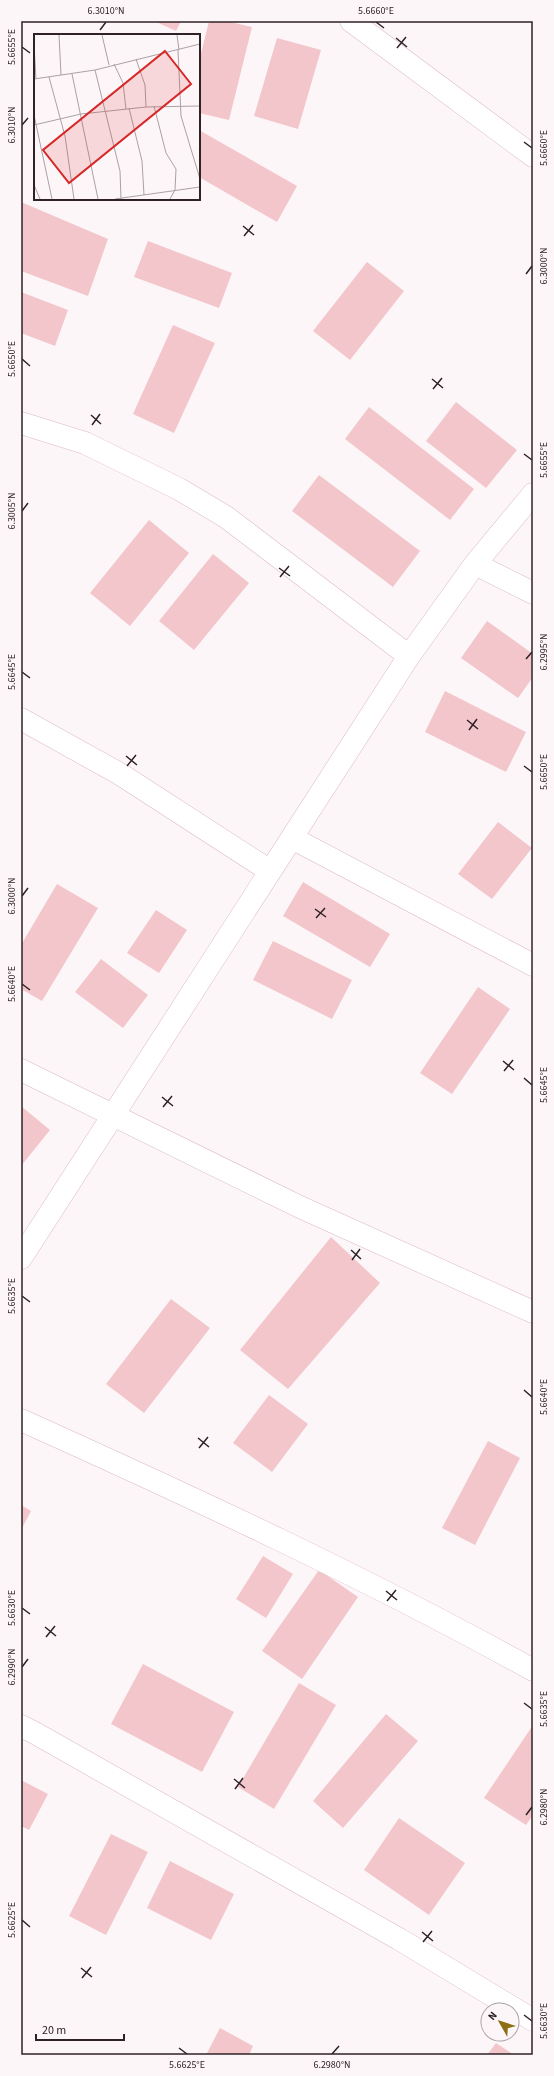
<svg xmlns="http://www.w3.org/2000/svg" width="554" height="2076" font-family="'Source Sans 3',sans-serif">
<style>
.building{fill:#f2c6cb}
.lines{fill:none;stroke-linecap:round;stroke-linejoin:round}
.minor-casing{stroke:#ddbac8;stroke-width:23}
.minor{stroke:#fff;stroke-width:22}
.ticks{fill:none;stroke:#2f2227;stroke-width:1.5}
.inset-road{fill:none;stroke:#aba1a5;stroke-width:1}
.view{fill:#d62828;fill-opacity:0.15;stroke:#d62828;stroke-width:2}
.inset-edge{fill:none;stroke:#2f2227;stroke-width:2}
.neatline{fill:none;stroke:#2f2227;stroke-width:1.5}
.ticks-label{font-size:10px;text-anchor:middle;fill:#2f2227}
</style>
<rect width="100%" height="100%" fill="#fdf6f9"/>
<path class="building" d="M154 21H181L176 31Z
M209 21H226L252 27 229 120 199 113V62Z
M277 38 321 50 298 129 254 116Z
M199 130 297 186 277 222 199 177Z
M21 202 108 239 88 296 21 271Z
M148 241 232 273 219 308 134 277Z
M367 262 404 291 350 360 313 331Z
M21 292 68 310 55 346 21 333Z
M173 325 215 343 174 433 133 414Z
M456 402 517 450 486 488 426 441Z
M369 407 474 489 450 520 345 439Z
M319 475 420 551 393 587 292 511Z
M149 520 189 553 130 626 90 593Z
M213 554 249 583 194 650 159 621Z
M487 621 533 654V677L518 698 461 658Z
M445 691 526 732 506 772 425 732Z
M498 822 532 848 492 899 458 874Z
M303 882 390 934 370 967 283 916Z
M57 884 98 908 42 1001 21 989V945Z
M156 910 187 930 159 973 127 953Z
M273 941 352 980 332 1019 253 980Z
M101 959 148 995 123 1028 75 992Z
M478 987 510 1009 452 1094 420 1073Z
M21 1106 50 1130 21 1166Z
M331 1237 380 1283 288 1389 240 1350Z
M171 1299 210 1328 144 1413 106 1384Z
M269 1395 308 1424 272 1472 233 1443Z
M488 1441 520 1458 475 1545 442 1528Z
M21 1505 31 1511 21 1530Z
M263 1556 293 1574 266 1618 236 1599Z
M319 1570 358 1597 302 1679 262 1651Z
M143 1664 234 1712 202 1772 111 1724Z
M299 1683 336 1705 274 1809 238 1787Z
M386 1714 418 1741 343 1828 313 1801Z
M533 1725V1815L526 1825 484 1798Z
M21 1780 48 1794 29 1830 21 1826Z
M399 1818 465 1863 429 1915 364 1870Z
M111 1834 148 1852 106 1935 69 1916Z
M170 1861 234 1894 211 1940 147 1908Z
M220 2028 253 2046 249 2055H206Z
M496 2043 514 2055H487Z"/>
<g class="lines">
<defs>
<path id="minor" d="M351 21 533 156
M21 423 85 443 179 489 226 517 409 656
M475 564 533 593
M21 719 120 774 270 871
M292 838 533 965
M21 1070 300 1207 533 1312
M21 1258 409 656 475 564 533 494
M21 1420C194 1498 367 1578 533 1670
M21 1726 35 1733 399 1939 533 2020"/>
</defs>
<use href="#minor" class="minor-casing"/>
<use href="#minor" class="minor"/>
</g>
<path class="ticks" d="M376 22 384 28M100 30 106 22M396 38 407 47M22 47 30 53M397 48 406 37M22 125 28 118M524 142 532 148M243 226 254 235M244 236 253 225M526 274 532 266M22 359 30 366M432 379 443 388M433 389 442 378M91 415 101 424M92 425 100 414M524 454 532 460M22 511 28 503M279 568 290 576M280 577 289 566M526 659 532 652M22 672 30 678M467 720 478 729M469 730 477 719M126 756 137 765M127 766 136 755M524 766 532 772M22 896 28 888M315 909 326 917M316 918 325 908M22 984 30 990M503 1061 514 1070M504 1071 513 1060M524 1078 532 1085M162 1097 173 1106M163 1107 172 1096M351 1250 361 1259M352 1260 360 1249M22 1296 30 1302M524 1390 532 1397M198 1438 209 1447M199 1448 208 1437M386 1591 397 1600M387 1601 396 1590M22 1608 30 1614M45 1627 56 1636M46 1637 55 1626M22 1667 28 1659M524 1703 532 1709M234 1779 245 1788M235 1789 243 1778M526 1815 532 1807M22 1920 30 1927M422 1932 433 1941M423 1942 432 1931M81 1968 92 1977M82 1978 91 1967M524 2015 532 2021M179 2048 187 2054M332 2054 339 2046"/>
<g transform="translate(34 34)">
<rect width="166" height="166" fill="#fdf6f9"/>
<path class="inset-road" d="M25 1 27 41M68 1 75 31M143 1 145 16M0 10 2 45M144 16 147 82 166 145M102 25 111 51 112 73M80 30 89 49 92 75M61 36 86 137 87 165M38 40 64 165M15 43 31 102 40 165M0 45 61 36 166 10M120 72 132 119 142 135 141 156 136 165M95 74 108 127 110 161M0 81 18 165M0 91 47 80 112 73 166 72M0 151 6 165M81 165 166 153"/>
<path class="view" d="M131 17 157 50 35 149 9 116Z"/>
<rect width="166" height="166" class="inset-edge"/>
</g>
<rect width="554" height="2076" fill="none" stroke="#fdf6f9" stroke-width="44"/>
<g transform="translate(500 2022) rotate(309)"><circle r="19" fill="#fdf6f9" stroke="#aba1a5"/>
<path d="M0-3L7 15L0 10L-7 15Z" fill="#8d6e12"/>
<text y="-6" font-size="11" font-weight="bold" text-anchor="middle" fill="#2f2227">N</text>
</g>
<path d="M36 2034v6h88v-6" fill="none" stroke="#2f2227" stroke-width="2"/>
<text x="42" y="2034" font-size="12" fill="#2f2227" stroke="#fdf6f9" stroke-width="3" paint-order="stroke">20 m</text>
<rect x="22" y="22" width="510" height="2032" class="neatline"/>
<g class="ticks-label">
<text x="106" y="14">6.3010°N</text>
<text x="376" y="14">5.6660°E</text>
<text transform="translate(11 47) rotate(-90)" y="4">5.6655°E</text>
<text transform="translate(11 125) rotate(-90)" y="4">6.3010°N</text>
<text transform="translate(543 148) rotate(-90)" y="4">5.6660°E</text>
<text transform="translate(543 266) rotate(-90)" y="4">6.3000°N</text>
<text transform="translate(11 359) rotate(-90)" y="4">5.6650°E</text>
<text transform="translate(543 460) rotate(-90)" y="4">5.6655°E</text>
<text transform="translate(11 511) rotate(-90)" y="4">6.3005°N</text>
<text transform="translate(543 652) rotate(-90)" y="4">6.2995°N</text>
<text transform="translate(11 672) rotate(-90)" y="4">5.6645°E</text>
<text transform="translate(543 772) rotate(-90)" y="4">5.6650°E</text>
<text transform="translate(11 896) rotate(-90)" y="4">6.3000°N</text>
<text transform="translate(11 984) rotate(-90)" y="4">5.6640°E</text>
<text transform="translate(543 1085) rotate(-90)" y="4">5.6645°E</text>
<text transform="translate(11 1296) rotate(-90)" y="4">5.6635°E</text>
<text transform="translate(543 1397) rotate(-90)" y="4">5.6640°E</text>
<text transform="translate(11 1608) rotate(-90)" y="4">5.6630°E</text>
<text transform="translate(11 1667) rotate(-90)" y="4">6.2990°N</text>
<text transform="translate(543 1709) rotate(-90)" y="4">5.6635°E</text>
<text transform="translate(543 1807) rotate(-90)" y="4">6.2980°N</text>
<text transform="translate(11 1920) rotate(-90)" y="4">5.6625°E</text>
<text transform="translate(543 2021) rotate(-90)" y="4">5.6630°E</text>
<text x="187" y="2068">5.6625°E</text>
<text x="332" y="2068">6.2980°N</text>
</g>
</svg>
